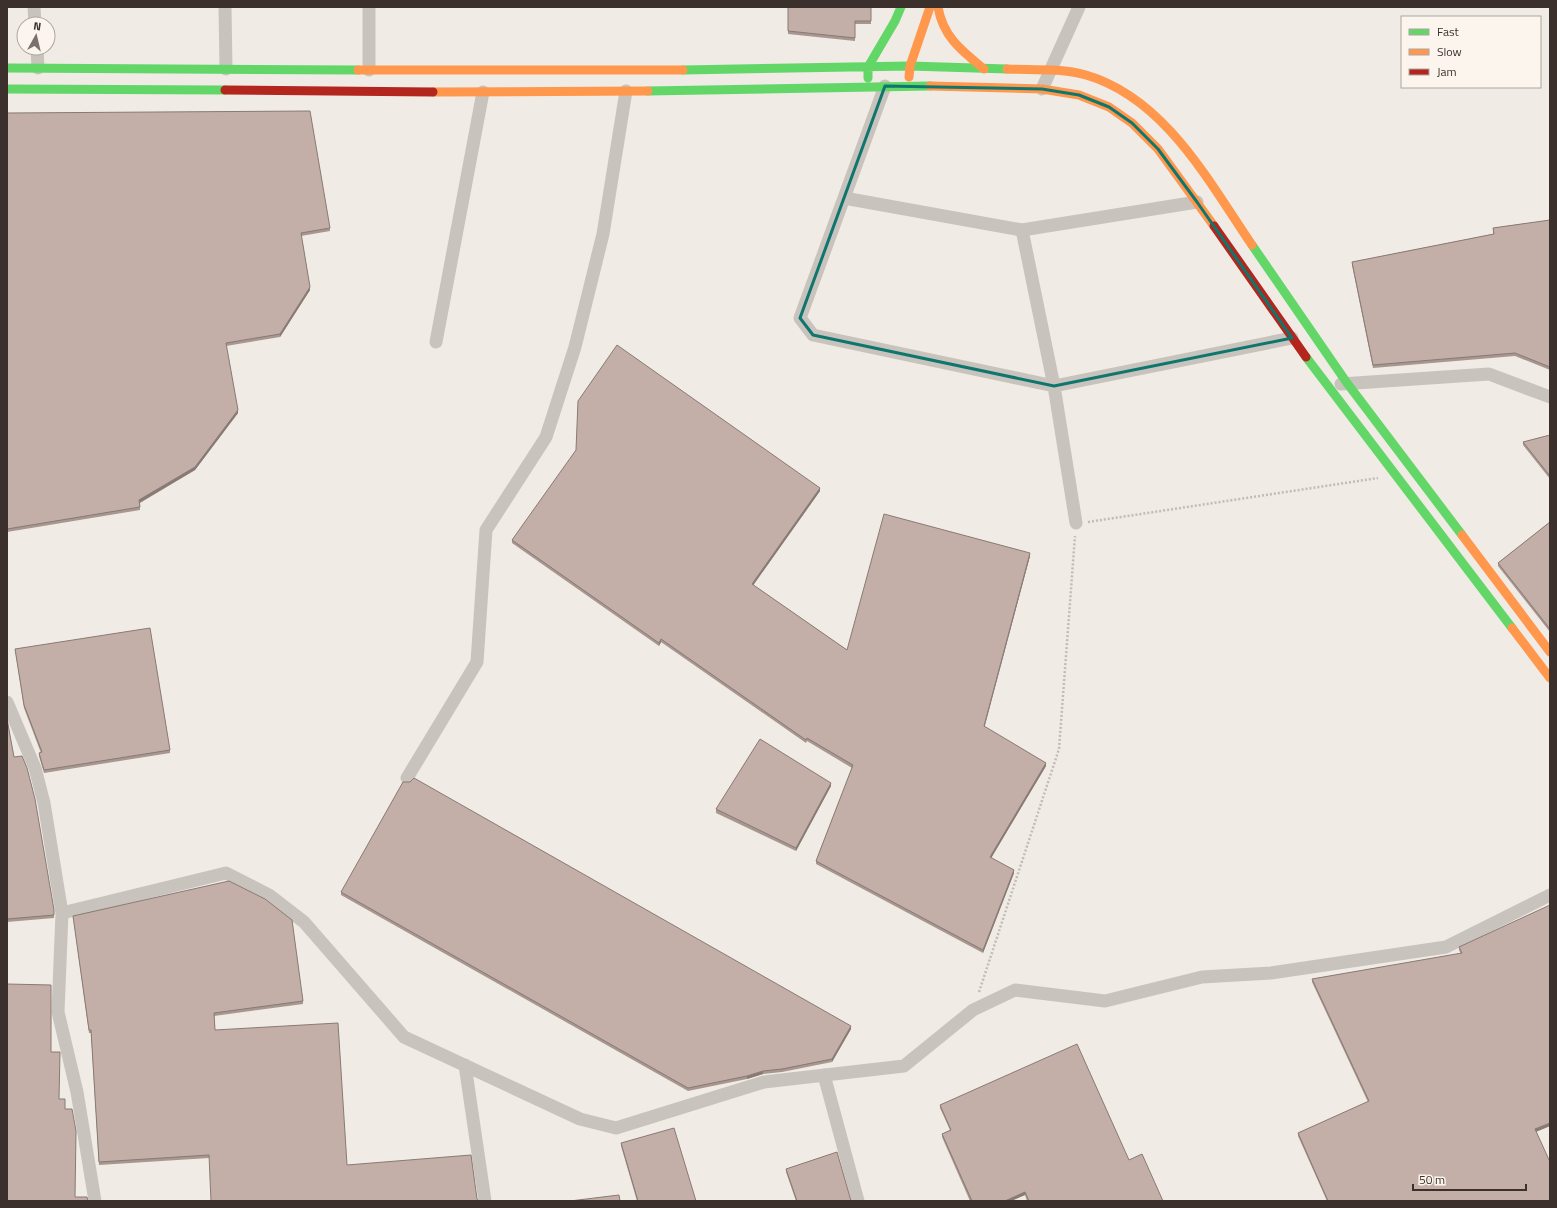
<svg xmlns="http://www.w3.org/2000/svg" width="1557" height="1208" font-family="'Titillium Web',sans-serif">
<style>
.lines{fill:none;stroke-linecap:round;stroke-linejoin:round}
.path{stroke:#c2bbb6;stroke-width:2.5;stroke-dasharray:2 2;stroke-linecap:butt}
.street{stroke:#c9c3be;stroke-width:13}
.fast{stroke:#63d668;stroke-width:9}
.slow{stroke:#ff974d;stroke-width:9}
.jam{stroke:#b3261e;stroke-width:9}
.wall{fill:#a89690}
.shaded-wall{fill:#887a75}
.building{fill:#c3afa7;stroke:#887a75}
.marked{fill:none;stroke:#0f766e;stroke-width:3;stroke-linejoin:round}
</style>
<rect width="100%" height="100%" fill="#f0ebe5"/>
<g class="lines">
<path class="path" d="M1088 522 1378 478
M979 992 1059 749 1075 536"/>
<path class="street" d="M34 7 35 24
M225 7 226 69
M369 7V70
M37 48 38 68
M885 86 800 318 813 335 1054 386 1292 338
M1042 89 1079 7
M844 198 1022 230
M436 342 483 92
M1341 384 1489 374 1550 397
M1076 523 1054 386 1022 230 1197 202
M7 702 35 768 44 803 62 913 226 873 269 895 304 922 404 1037 580 1119 616 1128 764 1082 904 1066 973 1010 1015 990 1105 1001 1202 977 1271 973 1446 947 1550 895
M407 778 477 662 486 530 546 437 575 347 603 234 626 91
M62 913 58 1012 77 1092 95 1201
M465 1065 485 1201
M824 1075 858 1201"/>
<path class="fast" d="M7 68 358 70
M683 70 910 66 1007 69
M868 78V67L895 21 901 7
M7 89 225 90
M648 91 930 86
M1252 245 1347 383 1462 535
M1306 357 1512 628"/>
<path class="slow" d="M938 7C943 37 962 51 984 69
M1007 69C1033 70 1061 68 1086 75 1165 98 1209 182 1252 245
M358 70H683
M909 77 910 66 930 7
M930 86 1042 89 1079 95 1109 107 1132 123 1158 149 1214 226
M433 92 648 91
M1462 535 1550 652
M1512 628 1550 678"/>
<path class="jam" d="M225 90 433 92
M1214 226 1306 357"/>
</g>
<path class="wall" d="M788 7H871V24H855V41L788 34Z
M7 113 330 228V231L301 236 310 290 280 337 226 346 238 413 195 470 140 503V510L7 532Z
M1550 220V370L1515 356 1373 368 1352 265V262L1493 234V228Z
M1550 435V479L1523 445V442Z
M820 491 753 585 847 650 1030 556 984 727 1046 766 991 858 1014 873 983 953 816 864V861L852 768 807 741 806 743 661 642 659 646 512 543V540Z
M1550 522V632L1498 566V563Z
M15 649 170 750V753L44 773 39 756V753H41L24 708Z
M7 719 14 757 54 910V918L7 922Z
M831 786 796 851 716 813V809Z
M341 892 851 1029 832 1062 782 1072 763 1074 747 1079 688 1091 341 895Z
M73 916 303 1001V1004L214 1016 215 1030 347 1165 477 1199 209 1158 99 1165 91 1033H89Z
M1459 947 1550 1126 1536 1132 1550 1201H1327L1298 1136V1133L1368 1102 1312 982V979L1461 954 1459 950Z
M940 1105 1129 1160 1163 1201H1027L1025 1195 1011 1201H970L942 1137V1134L950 1130 940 1108Z
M621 1143 696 1201H637L621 1146Z
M786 1169 850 1200 851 1201H796L786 1172Z"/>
<path class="shaded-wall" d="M310 287V290L280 337V334Z
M238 410V413L195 470 139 503V500Z
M820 488V491L752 587V584Z
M1030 553V556L984 729V726Z
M661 639V642L659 646V643Z
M1046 763V766L990 860V857Z
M831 783V786L796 851V848Z
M1014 870V873L983 953V950Z
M851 1026V1029L832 1062V1059Z
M763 1071V1074L747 1079V1076Z
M1550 1123V1126L1535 1132V1129Z
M1025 1192V1195L1011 1201H1005Z"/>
<path class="building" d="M788 7H871V21H855V38L788 31Z
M310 111 330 228 301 233 310 287 280 334 226 343 238 410 195 467 139 500 140 507 7 529V113Z
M1550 220V367L1515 353 1373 365 1352 262 1494 234 1493 228Z
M617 345 820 488 752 584 847 650 884 514 1030 553 984 726 1046 763 990 857 1014 870 983 950 816 861 853 765 807 738 806 740 661 639 659 643 512 540 576 450 578 401Z
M1550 435V476L1523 442Z
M1550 522V629L1498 563Z
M150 628 170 750 44 770 39 753 42 752 24 705 15 649Z
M7 719 14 757 22 756 27 768 35 799 54 910V915L7 919Z
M760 739 831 783 796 848 716 809Z
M414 778 851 1026 832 1059 782 1069 763 1071 747 1076 688 1088 341 892 403 782H410Z
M229 881 265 899 292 920 303 1001 214 1013 215 1030 338 1023 347 1165 471 1155 477 1199 479 1201H211L209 1155 99 1162 91 1030H89L73 916Z
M1550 905V1123L1535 1129 1550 1162V1201H1328L1298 1133 1369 1101 1312 979 1462 953 1459 947Z
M7 984 51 985V1052H60L59 1099H65V1109H72L76 1131 75 1197H87L88 1201H7Z
M1077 1044 1129 1160 1142 1154 1163 1201H1029L1025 1192 1005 1201H972L942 1134 951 1130 940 1105Z
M674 1128 696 1201H638L621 1143Z
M837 1152 851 1201H797L786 1169Z
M619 1195 620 1201H570Z"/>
<path class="marked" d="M885 86 1042 89 1079 95 1109 107 1132 123 1158 149 1197 202 1292 338 1054 386 813 335 800 318Z"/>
<rect width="1557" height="1208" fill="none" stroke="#3b302b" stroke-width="16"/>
<rect x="1401" y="16" width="140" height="72" fill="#fbf5ee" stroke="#aea6a0"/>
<rect x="1409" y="29" width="20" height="6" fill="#63d668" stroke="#aea6a0"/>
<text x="1437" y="36" font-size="12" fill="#3b302b">Fast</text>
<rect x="1409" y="49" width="20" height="6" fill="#ff974d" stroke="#aea6a0"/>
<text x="1437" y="56" font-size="12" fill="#3b302b">Slow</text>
<rect x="1409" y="69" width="20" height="6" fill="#b3261e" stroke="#aea6a0"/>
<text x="1437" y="76" font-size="12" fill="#3b302b">Jam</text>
<g transform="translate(36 36) rotate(8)"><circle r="19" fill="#fbf5ee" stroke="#aea6a0"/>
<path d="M0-3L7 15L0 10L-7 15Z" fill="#7a716c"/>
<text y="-6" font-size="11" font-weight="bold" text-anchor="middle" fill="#3b302b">N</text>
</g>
<path d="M1413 1184v6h113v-6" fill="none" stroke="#3b302b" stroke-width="2"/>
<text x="1419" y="1184" font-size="12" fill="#3b302b" stroke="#fbf5ee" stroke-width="3" paint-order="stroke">50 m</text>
</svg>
